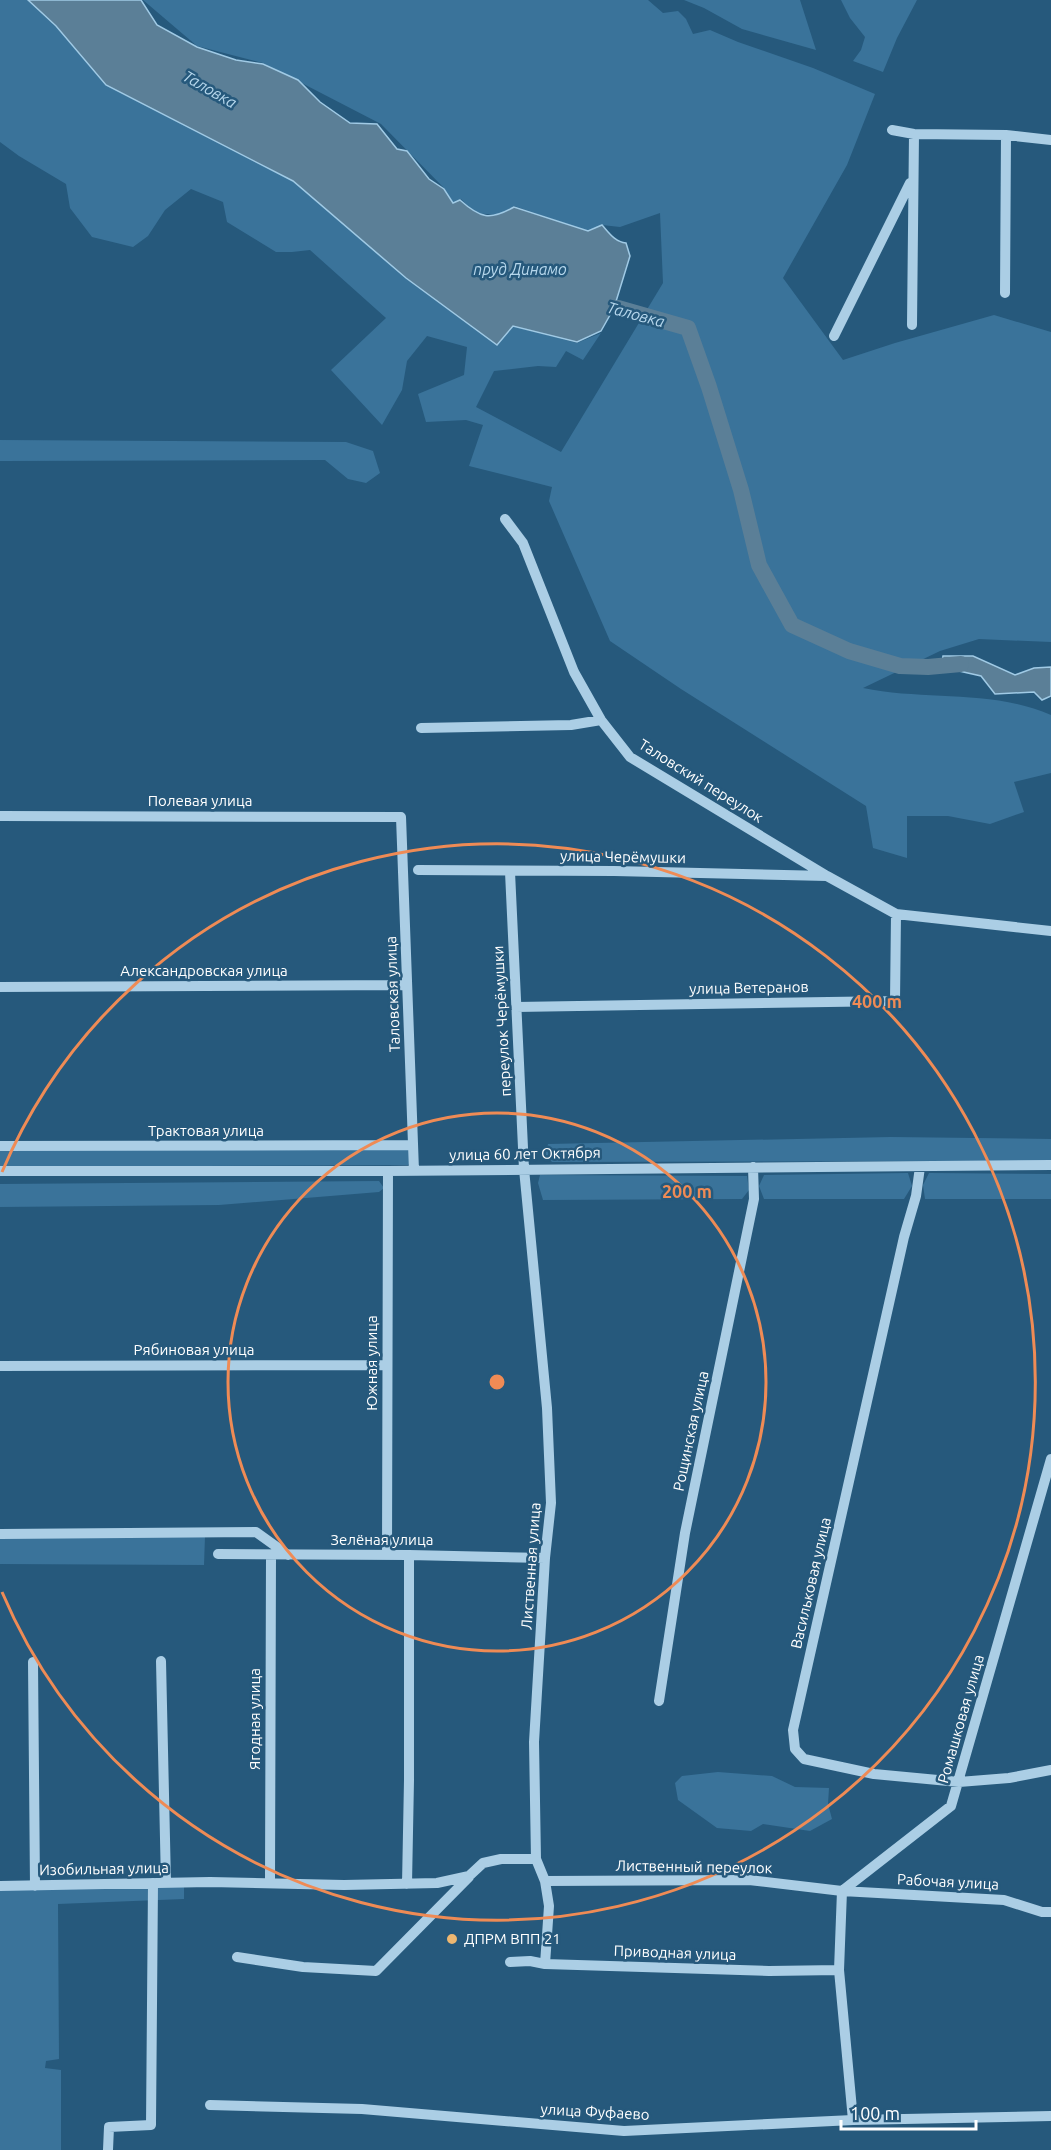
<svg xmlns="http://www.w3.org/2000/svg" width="1051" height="2150" font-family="Ubuntu,sans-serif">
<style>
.green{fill:#3a739a}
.water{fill:#5b7f97;stroke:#a0cae5;stroke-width:1.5}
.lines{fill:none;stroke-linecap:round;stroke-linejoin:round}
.river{stroke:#5b7f97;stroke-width:16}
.minor{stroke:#abcee5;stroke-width:10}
.ring{fill:none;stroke:#ef8b55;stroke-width:3}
.poi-dot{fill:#edb771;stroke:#26597c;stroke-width:2}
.labels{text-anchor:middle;stroke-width:5;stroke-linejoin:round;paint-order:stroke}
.street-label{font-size:15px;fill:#fff;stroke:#26597c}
.poi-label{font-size:15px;fill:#fff;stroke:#26597c;text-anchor:start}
.water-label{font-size:16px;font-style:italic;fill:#b6d7ec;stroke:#26597c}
.centre{fill:#ef8b55;stroke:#26597c;stroke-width:3}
.ring-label{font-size:18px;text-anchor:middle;font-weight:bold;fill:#ef8b55;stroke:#26597c;stroke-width:5;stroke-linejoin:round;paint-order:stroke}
</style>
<rect width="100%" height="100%" fill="#26597c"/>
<path class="green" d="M0 0H27L56 27 106 85 293 181 406 278 497 345 513 326 577 343 601 333 583 360 566 351 556 367 538 366 494 371 476 407 561 452 663 283 660 213 620 227 602 225 588 231 514 206 498 215 475 213 461 199 453 202 443 187 381 124 263 63 197 46 143 0H648L663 13 678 11 686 19 693 34 710 30 738 42 813 68 875 94 847 165 783 278 843 360 895 343 994 315 1051 332V642L979 639 940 651 863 688C925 701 992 689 1051 715V773L1014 782 1024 812 990 824 948 816H907V858L873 848 866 806 681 689 610 641 549 501 552 487 469 466 483 425 466 420 426 422 418 394 464 375 467 347 427 336 407 361 402 390 382 425 331 370 386 318 310 250 292 252H276L227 222 223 202 191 189 165 210 148 236 133 247 92 237 70 208 66 184 19 156 0 142Z
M684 0H800L816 50 742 29 704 8Z
M841 0H917L897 38 883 72 853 61 861 50 865 37 850 18Z
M0 440 346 442 373 451 380 473 366 483 348 479 325 460 0 461Z
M891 1137 1051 1139V1161L552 1162 545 1154 548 1144Z
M0 1148 411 1149 415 1159 408 1165 0 1167Z
M908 1173 912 1186 904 1199H764L759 1186 764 1175Z
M929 1173 1051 1174V1199H925L923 1185Z
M540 1175 747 1176 749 1190 742 1199 543 1200 538 1183Z
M379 1181 384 1188 379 1192 219 1205 0 1207V1184Z
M205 1536 204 1565 0 1564V1537Z
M718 1772 772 1776 795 1787 829 1788 828 1804 832 1819 810 1831 763 1824 751 1831 717 1828 678 1800 675 1783 682 1776Z
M184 1884V1899L58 1904 59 2059 46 2061 45 2068 61 2070V2150H0V1890Z"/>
<path class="water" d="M28 0H141L157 25 197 47 236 60 263 64 298 80 320 102 350 123 377 124 397 149 407 151 429 179 444 189 453 203 460 200C480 218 490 221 514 207L588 231 602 225C609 233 615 242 626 243L630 256 614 308 601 331 577 342 513 326 497 345 406 278 293 181 106 85 56 26Z
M943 656H973L1015 675 1034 668 1051 667V696L1042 700 1034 692 995 694 981 676 941 667Z"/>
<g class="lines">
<path class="river" d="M618 308 688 328 709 387 741 490 759 565 792 625 849 651 900 666 928 667 961 664"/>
<path class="minor" d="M892 130 914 134 1006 135 1051 140
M1005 293 1006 135
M912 325 914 134
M834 336 910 183
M505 519 523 543 574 672 601 720 630 757 827 876 896 914 1051 931
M421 728 571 725 601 720
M0 816 401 817 414 1171
M418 870 614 871 827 876
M510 872 524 1169 547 1408 551 1503 545 1558 534 1742 536 1859 545 1881 549 1906 545 1964
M0 987 407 985
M516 1007 895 1001 896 914
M0 1146 413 1145
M920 1167 916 1196 904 1237 793 1730 795 1749 804 1759 874 1774 959 1782 1009 1778 1051 1770
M0 1171H388L1051 1165
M0 1366 387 1365
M0 1534 256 1532 288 1555
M218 1554 409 1555 545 1558
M387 1555 388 1171
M161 1661 166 1883
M33 1662 35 1886
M659 1701 685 1533 754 1199 753 1167
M545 1881 749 1880 842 1891 1004 1900 1042 1912H1051
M270 1883 271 1555
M407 1884 409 1780V1555
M0 1886 210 1882 344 1885 437 1883 469 1876 483 1863 501 1859H536
M237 1957 303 1967 376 1971 469 1877
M510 1962 530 1961 545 1964 769 1971 839 1970
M210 2105 362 2109 624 2131 853 2120 1051 2116
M853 2120 839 1970 842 1891 951 1806 1051 1459
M108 2150 109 2127 151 2125 153 1883"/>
</g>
<g class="ring">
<circle cx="497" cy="1382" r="269"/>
<path d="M2 1172A538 538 0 1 1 2 1592"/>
</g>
<circle class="poi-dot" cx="452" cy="1939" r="6"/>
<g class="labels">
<g class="street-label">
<text transform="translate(701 781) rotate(32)" y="5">Таловский переулок</text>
<text x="200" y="806">Полевая улица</text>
<text transform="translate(623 857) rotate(1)" y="5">улица Черёмушки</text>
<text x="204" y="976">Александровская улица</text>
<text transform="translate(749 988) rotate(-1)" y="5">улица Ветеранов</text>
<text transform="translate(393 994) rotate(-92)" y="5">Таловская улица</text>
<text transform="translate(502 1021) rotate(-93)" y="5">переулок Черёмушки</text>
<text x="206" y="1136">Трактовая улица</text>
<text transform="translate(525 1154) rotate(-1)" y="5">улица 60 лет Октября</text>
<text x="194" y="1355">Рябиновая улица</text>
<text transform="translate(372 1363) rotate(-90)" y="5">Южная улица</text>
<text transform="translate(691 1431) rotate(-78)" y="5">Рощинская улица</text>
<text x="382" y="1545">Зелёная улица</text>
<text transform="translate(531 1566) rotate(-86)" y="5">Лиственная улица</text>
<text transform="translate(811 1583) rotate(-77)" y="5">Васильковая улица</text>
<text transform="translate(255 1719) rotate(-90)" y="5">Ягодная улица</text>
<text transform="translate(961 1719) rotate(-74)" y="5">Ромашковая улица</text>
<text transform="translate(694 1867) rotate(1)" y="5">Лиственный переулок</text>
<text transform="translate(104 1869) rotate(-1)" y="5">Изобильная улица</text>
<text transform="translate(948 1882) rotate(3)" y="5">Рабочая улица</text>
<text transform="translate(675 1953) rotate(2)" y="5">Приводная улица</text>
<text transform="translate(595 2112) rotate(3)" y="5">улица Фуфаево</text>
</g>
<g class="poi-label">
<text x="464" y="1944">ДПРМ ВПП 21</text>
</g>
<g class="water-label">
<text transform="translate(210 89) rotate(30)" y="6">Таловка</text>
<text x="520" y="275">пруд Динамо</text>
<text transform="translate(636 314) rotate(15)" y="6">Таловка</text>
</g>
</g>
<circle cx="497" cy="1382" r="9" class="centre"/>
<g class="ring-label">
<text x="877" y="1008">400 m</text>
<text x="687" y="1198">200 m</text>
</g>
<path d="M841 2120v9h135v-9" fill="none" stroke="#ffffff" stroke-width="3"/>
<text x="850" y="2120" font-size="18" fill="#ffffff" stroke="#26597c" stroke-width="4.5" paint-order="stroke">100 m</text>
</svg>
